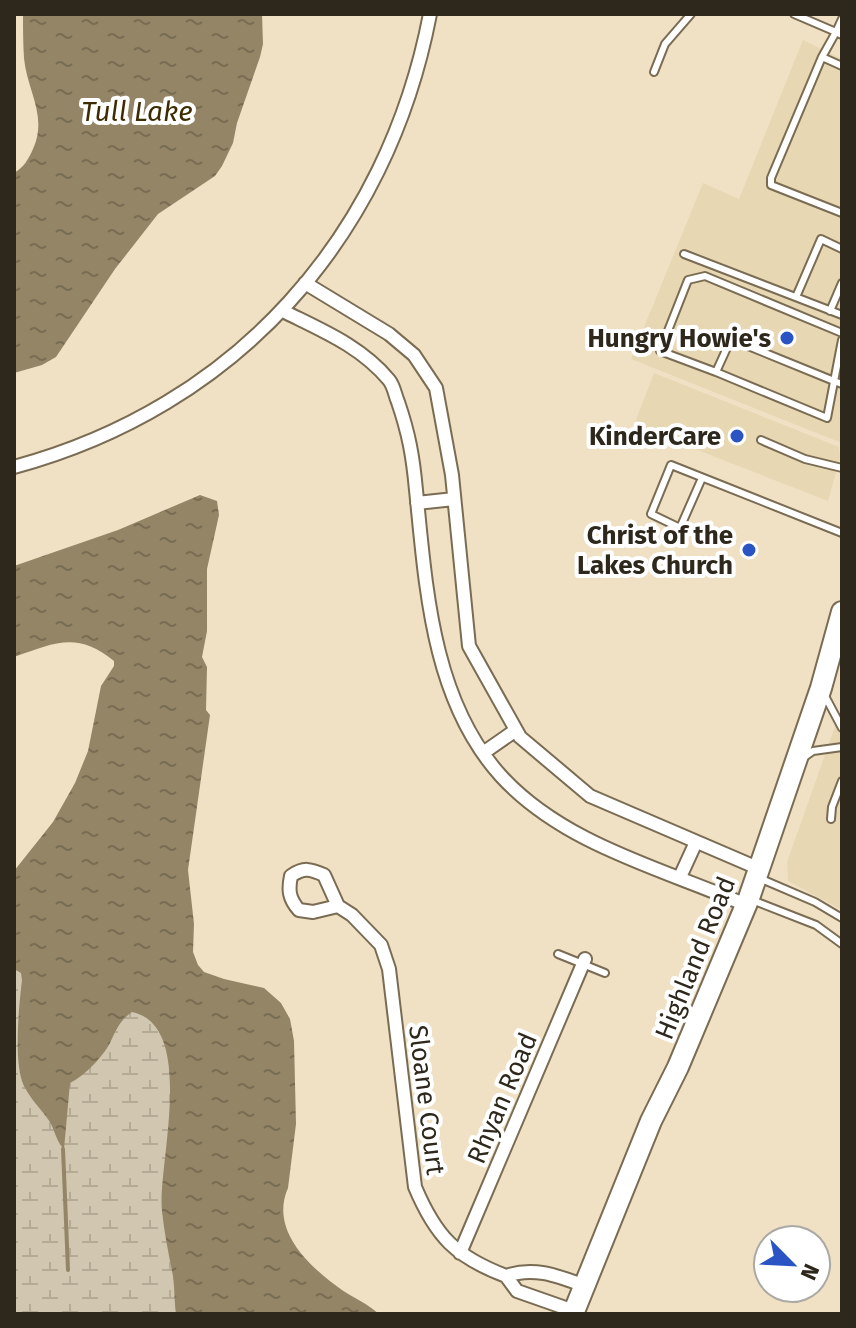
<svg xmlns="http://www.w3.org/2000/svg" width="856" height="1328" font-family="'Fira Sans',sans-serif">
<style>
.built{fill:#e8d7b3}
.wetland{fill:url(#wetland-marsh)}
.water{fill:url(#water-ripples)}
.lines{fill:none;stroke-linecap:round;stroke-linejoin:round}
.stream{stroke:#938566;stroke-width:4}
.service-casing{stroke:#796c53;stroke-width:10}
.minor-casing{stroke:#796c53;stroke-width:16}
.trunk-casing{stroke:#796c53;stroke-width:24}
.service{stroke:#fff;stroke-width:6}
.minor{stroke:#fff;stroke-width:12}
.trunk{stroke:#fff;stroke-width:20}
.poi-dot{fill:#2a54c3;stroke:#fff;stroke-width:3}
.labels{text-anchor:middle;stroke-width:8;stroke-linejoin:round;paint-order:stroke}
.poi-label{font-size:26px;font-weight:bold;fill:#2d271c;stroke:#fff;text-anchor:end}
.street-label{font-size:26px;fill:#2d271c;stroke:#fff}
.water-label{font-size:28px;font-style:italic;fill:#3d2c02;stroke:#fff}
</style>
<defs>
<pattern id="wetland-marsh" width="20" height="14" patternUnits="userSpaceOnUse" patternTransform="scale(2)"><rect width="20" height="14" fill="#d1c6af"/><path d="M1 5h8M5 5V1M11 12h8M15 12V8" fill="none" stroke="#b4aa96"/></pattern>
<pattern id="water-ripples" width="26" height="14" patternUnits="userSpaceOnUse" patternTransform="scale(2)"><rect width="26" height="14" fill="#938566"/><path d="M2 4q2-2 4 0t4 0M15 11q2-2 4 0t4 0" fill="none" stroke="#786d53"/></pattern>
</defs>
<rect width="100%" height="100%" fill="#f0e1c5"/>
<path class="built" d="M803 40 842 59V443L631 359 703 183 739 199Z
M654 373 839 447 840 458 828 501 634 425Z
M842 707V910L788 881 787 862Z"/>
<path class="wetland" d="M14 886 191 1042 247 1314H14Z"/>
<path class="water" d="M23 14H262L263 44 260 57 237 123 233 143 222 166 215 176 158 214 115 269 56 357 42 365 14 373V173C24 167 28 160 33 149 48 116 27 91 24 58 23 44 23 28 23 14Z
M200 495 217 501 219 515 207 569V631L202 657 207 667 206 710 210 715 188 870 194 924 193 952 198 965 204 972 224 979 264 988 281 1003 290 1019 294 1041 296 1124 288 1188C269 1231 311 1268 342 1290 354 1298 368 1304 379 1314H176C174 1300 175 1285 172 1271 168 1251 164 1231 162 1211 157 1167 198 1026 132 1012 120 1020 116 1030 110 1043 102 1058 84 1076 70 1083L64 1149C57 1143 55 1131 50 1122 42 1110 31 1100 24 1086 13 1063 19 1006 22 980L21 973 14 969V871L53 822 75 783 88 751 101 686 114 666V661C77 631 55 643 14 657V566L118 530Z"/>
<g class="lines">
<path class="stream" d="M63 1149 68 1270"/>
<defs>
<path id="service" d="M794 14 836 32 842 19
M842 35 836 32 822 57 771 178V185L842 213
M822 57 842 66
M654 72 665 44 691 14
M684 254 842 315
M796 297 821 239 842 249
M830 311 842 283
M842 340 827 418 716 372 731 339 834 381 842 384
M716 372 660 351 688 280 705 276 842 333
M761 440 805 459 842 468
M702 478 680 528 651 514 671 465 842 533
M825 696 842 728
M803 758 813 751 842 747
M831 819 832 807 842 781
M759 878 815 902 842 918
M752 900 816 925 842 944
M558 954 605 973"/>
<path id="minor" d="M305 283 389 334 414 355 436 388 452 475 469 646 520 737 590 796 760 869
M283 311C321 330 361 346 389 380 394 386 395 395 398 402 409 434 413 457 416 490 426 588 432 700 501 776 564 845 664 869 746 905
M14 467C236 407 387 238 430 14
M417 503 454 499
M483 753 516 730
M680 877 696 842
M338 906 313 912 299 910C289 899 288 890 291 876 304 867 310 869 324 875L338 906 352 915 381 945 389 969 415 1187C436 1237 456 1257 506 1276
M460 1253 585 959
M574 1311 517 1291 506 1276C534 1266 558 1276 585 1286"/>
<path id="trunk" d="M573 1314 651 1121 678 1067 749 898 821 688 842 612"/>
</defs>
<use href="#service" class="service-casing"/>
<use href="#minor" class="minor-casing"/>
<use href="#trunk" class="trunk-casing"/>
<use href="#service" class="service"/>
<use href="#minor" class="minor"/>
<use href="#trunk" class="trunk"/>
</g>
<g class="poi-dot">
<circle cx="787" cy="338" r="8"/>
<circle cx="737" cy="436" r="8"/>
<circle cx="749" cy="550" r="8"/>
</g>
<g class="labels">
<g class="poi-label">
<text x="771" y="347">Hungry Howie's</text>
<text x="721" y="445">KinderCare</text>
<text x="733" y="544">Christ of the<tspan x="733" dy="30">Lakes Church</tspan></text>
</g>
<g class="street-label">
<text transform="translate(695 958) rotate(-68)" y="9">Highland Road</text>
<text transform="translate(502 1098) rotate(-67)" y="9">Rhyan Road</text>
<text transform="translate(427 1100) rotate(83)" y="9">Sloane Court</text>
</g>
<g class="water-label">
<text x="137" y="121">Tull Lake</text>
</g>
</g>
<rect width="856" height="1328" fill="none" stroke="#2d271c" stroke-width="32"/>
<g transform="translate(792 1264) rotate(114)"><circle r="38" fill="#ffffff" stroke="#aba9a4" stroke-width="2"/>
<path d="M0-6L14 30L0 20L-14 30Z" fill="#2a54c3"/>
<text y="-12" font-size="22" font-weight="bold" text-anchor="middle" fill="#2d271c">N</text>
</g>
</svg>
